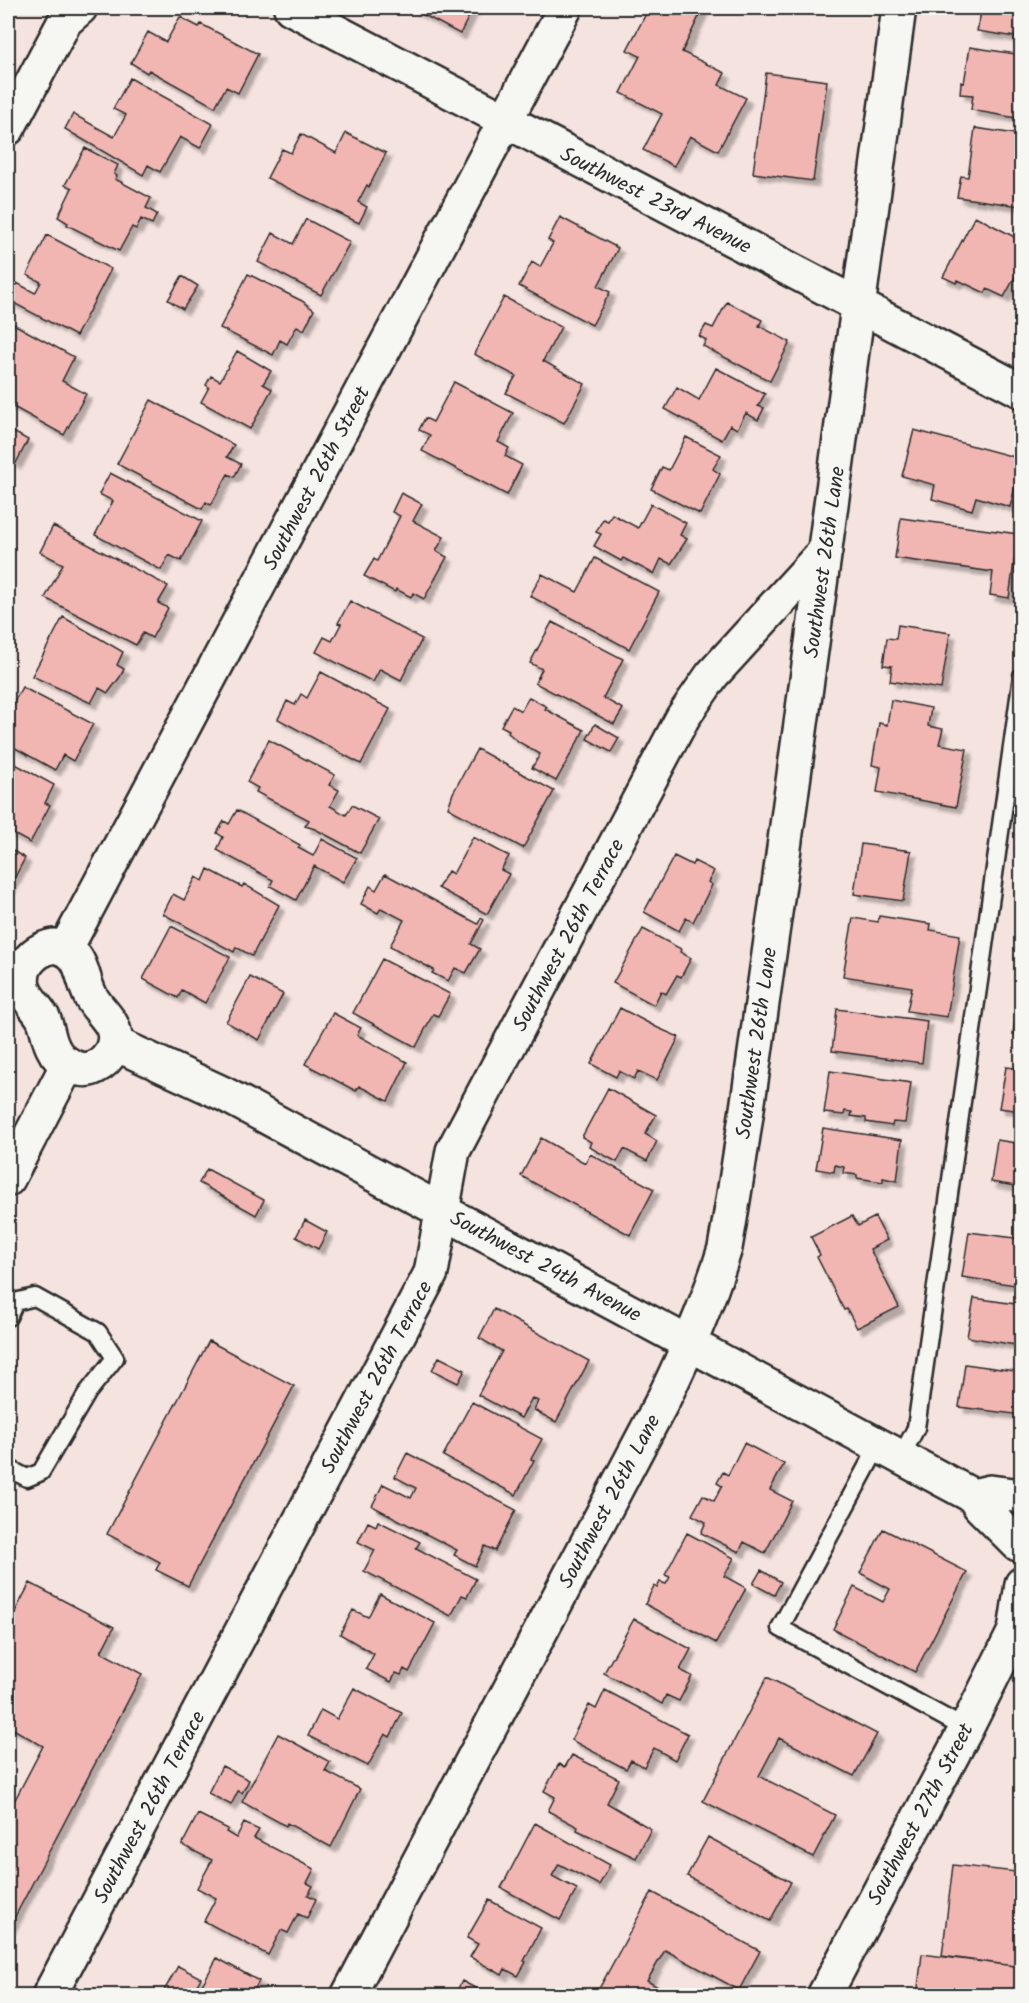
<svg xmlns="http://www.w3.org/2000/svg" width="1029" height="2003" font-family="Kalam,sans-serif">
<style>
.building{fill:#f2b6b2;stroke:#2b2b2b;stroke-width:1.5;filter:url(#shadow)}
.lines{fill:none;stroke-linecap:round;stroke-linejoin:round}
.lane-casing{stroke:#2b2b2b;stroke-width:21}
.street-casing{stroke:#2b2b2b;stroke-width:38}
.lane{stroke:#f6f6f2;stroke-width:16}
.street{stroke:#f6f6f2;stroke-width:33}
.labels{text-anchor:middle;stroke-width:6;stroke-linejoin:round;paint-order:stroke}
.street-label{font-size:21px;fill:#2b2b2b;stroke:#f6f6f2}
</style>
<defs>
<filter id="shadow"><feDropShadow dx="5.5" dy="5.5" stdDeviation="1.5" flood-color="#0004"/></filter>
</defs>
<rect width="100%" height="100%" fill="#f5e3df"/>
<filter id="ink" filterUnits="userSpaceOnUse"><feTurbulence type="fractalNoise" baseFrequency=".0167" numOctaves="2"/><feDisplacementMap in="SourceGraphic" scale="12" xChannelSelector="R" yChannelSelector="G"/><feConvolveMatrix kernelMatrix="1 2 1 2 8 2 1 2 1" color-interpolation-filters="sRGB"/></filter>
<g filter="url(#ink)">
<path class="building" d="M411 8H473L460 34Z
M649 8H698L702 10 682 52 725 73 719 85 746 98 718 151 690 136 674 166 643 150 662 114 621 93 640 56 627 50Z
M982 8H1022V38L977 31Z
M180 17 199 27 201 24 258 54 238 93 226 87 215 107 149 70 147 73 131 63 148 32 166 42Z
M970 47 1022 55V119L971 110 973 95 960 94 961 82 964 83Z
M766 73 827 81 813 181 753 173Z
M130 78 213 124 200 148 180 137 160 172 148 165 143 175 65 129 73 114 114 137 126 115 113 109Z
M975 128 1022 135V194L1020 206 957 197 961 176 968 177Z
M346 133 386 153 369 187 367 185 358 202 367 207 359 223 267 178 282 149 291 153 301 134 336 153Z
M85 148 118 165 114 174 117 176 115 179 151 198 146 208 157 214 152 224 141 219 136 229 132 227 119 251 67 225 68 223 58 217 72 188 65 185Z
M975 216 1022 241V264L1004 297 987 289 985 293 958 280 956 283 943 277Z
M560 217 618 248 598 286 610 292 592 325 519 286 532 262 540 267 553 243 548 240Z
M306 219 350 242 321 295 258 262 273 233 293 244Z
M47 235 111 269 76 336 8 300 17 283 35 293 41 282 27 275Z
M248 274 302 301 314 310 304 330 297 326 287 344 280 340 273 355 220 328Z
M182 276 198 286 183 309 168 300Z
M504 297 561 327 543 361 585 384 564 423 506 393 516 376 474 354Z
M727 302 762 320 759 326 790 342 770 381 703 346 706 340 699 336 706 325 713 328Z
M8 321 74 357 62 381 86 394 64 435 8 404Z
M237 351 271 371 263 384 272 389 250 429 201 402 209 387 206 385 211 376 220 381Z
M716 368 765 394 758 406 764 408 758 420 746 413 737 429 730 425 722 440 665 409 677 387 699 400Z
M454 382 513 413 498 442 509 448 505 456 522 465 507 495 422 451 430 435 419 430 425 418 433 422Z
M151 400 234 445 227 457 241 464 234 477 228 474 211 505 206 502 202 509 117 464Z
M8 429 28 440 16 463 8 459Z
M914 430 1022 459 1010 507 976 497 972 510 932 499 935 485 902 476Z
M686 437 721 455 713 469 720 474 700 514 651 489 662 467 669 470Z
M110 473 202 521 181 561 169 555 161 570 95 535 113 501 99 494Z
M401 493 422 504 413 521 444 537 436 551 447 557 424 599 413 593 411 597 396 589 395 592 364 576 374 559 377 561 400 516 392 512Z
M651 504 686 523 680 535 687 539 671 564 661 559 654 574 623 558 621 561 594 546 601 534 596 532 603 519 608 521 612 514 638 528Z
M901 518 1018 534 1009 598 990 595 993 572 895 558Z
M53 526 168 586 158 603 168 608 152 638 143 633 136 645 45 598 63 564 40 552Z
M595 558 659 592 629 649 530 596 542 574 577 592Z
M350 601 422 639 401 680 380 669 373 682 316 652 324 637 332 641 341 624 338 623Z
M63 617 123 652 117 665 124 669 120 677 108 693 99 688 91 703 32 676Z
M552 622 623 659 603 698 623 709 614 724 535 683 542 669 530 663Z
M898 625 950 633 941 689 890 681 892 666 883 665 887 638 896 639Z
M321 672 390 709 361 764 278 719 287 701 295 705 301 694 307 698Z
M22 687 93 724 73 761 63 755 55 770 8 744V714Z
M529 697 547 707 545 709 584 730 556 781 532 768 540 754 519 742 508 733 509 730 501 726 512 706 521 711Z
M891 700 931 708 928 726 943 729 939 744 967 749 956 807 877 792 881 767 872 765 879 723 887 725Z
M595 724 619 738 611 752 587 739Z
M269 740 335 775 329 785 339 790 330 806 346 815 352 805 379 819 360 853 315 829 305 826 309 820 256 792 258 788 247 782Z
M477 749 554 791 523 848 448 808 453 793Z
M8 760 54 785 45 803 50 805 30 843 8 831Z
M237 810 300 845 298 848 313 856 322 839 357 858 343 882 314 866 296 900 270 886 273 880 217 850 223 837 217 833 224 821 229 824Z
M473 837 509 856 501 870 509 874 487 914 438 888 448 871 453 874Z
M861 844 911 851 903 901 854 894Z
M8 848 25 858 8 890Z
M674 856 692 865 694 861 714 871 708 882 712 885 693 922 686 918 679 931 644 912Z
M208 869 242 887 244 884 279 905 252 956 236 947 234 952 163 914 173 894 184 900 196 877 203 881Z
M385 874 478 924 481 918 484 920 471 944 480 949 466 973 455 968 448 981 432 973 434 970 390 946 404 920 381 908 378 913 361 904 370 886 376 890Z
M879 916 931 924 930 930 960 935 947 1017 907 1011 912 987 843 976 853 918 878 922Z
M171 926 230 957 205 1003 182 990 178 998 143 979Z
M643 929 681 949 680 952 691 958 681 977 677 975 666 994 661 991 654 1005 613 983Z
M382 959 450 994 438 1016 433 1014 416 1047 353 1013Z
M250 977 283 994 259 1040 226 1022Z
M1019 990H1022V1035L1013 1034Z
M620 1008 658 1028 679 1037 657 1080 638 1071 634 1079 619 1071 616 1077 591 1064Z
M837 1009 927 1021 922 1063 832 1051Z
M333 1013 361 1028 357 1035 407 1062 388 1101 359 1086 356 1091 305 1064Z
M1006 1067 1022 1069V1111L999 1108Z
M830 1071 911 1083 905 1123 893 1122 892 1126 866 1122V1118L851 1116 852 1112 845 1111 844 1115 824 1113Z
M608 1088 656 1115 645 1134 657 1141 647 1161 624 1149 617 1162 589 1147 591 1142 582 1137Z
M823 1128 902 1140 897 1181 883 1178V1182L857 1178V1175L843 1173 844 1167 835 1165 834 1172 816 1169Z
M541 1138 585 1163 590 1154 654 1189 630 1235 521 1176Z
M997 1140 1022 1144V1187L991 1182Z
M207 1169 264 1200 256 1215 199 1183Z
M852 1216 858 1226 875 1217 887 1240 870 1249 899 1307 857 1328 847 1309 844 1310 817 1257 820 1255 811 1237Z
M305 1220 327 1232 318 1249 296 1237Z
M969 1232 1022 1239V1286L962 1277Z
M974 1298 1022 1305V1346L967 1337Z
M494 1309 589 1361 556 1422 534 1410 538 1401 532 1398 521 1418 478 1395 502 1351 479 1338Z
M209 1341 294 1386 188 1586 156 1570 160 1562 107 1534Z
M439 1357 465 1370 458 1383 432 1370Z
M965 1364 1022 1372V1415L959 1407Z
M472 1402 542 1439 531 1459 534 1460 516 1495 443 1456Z
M744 1443 784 1464 770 1490 792 1501 765 1553 744 1542 739 1552 701 1533 706 1522 692 1515 703 1495 714 1501 722 1486 717 1483 723 1472 728 1475Z
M407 1453 516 1510 495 1551 485 1546 475 1566 454 1555 457 1550 372 1506 383 1484 411 1498 416 1488 395 1477Z
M378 1521 420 1542 416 1548 476 1579 467 1597 462 1595 451 1616 364 1571 375 1550 358 1542 368 1522 376 1526Z
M883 1529 967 1572 915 1672 833 1629 854 1587 883 1602 890 1589 860 1573Z
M687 1533 734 1558 724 1576 746 1588 716 1643 645 1604 654 1586 657 1588 660 1582 666 1584 670 1577 665 1575Z
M761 1570 781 1582 774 1595 753 1584Z
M30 1583 114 1627 101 1652 142 1674 8 1930V1813L43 1746 8 1726V1625Z
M380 1594 435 1623 409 1672 404 1669 401 1675 396 1673 391 1682 366 1669 374 1654 340 1634 353 1610 368 1617Z
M634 1619 691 1649 680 1670 692 1676 679 1701 666 1695 662 1704 604 1673Z
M767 1677 877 1734 854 1776 779 1738 759 1776 835 1815 813 1857 703 1801Z
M354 1688 402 1713 390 1737 385 1734 368 1766 308 1736 321 1710 337 1719Z
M605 1690 688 1734 675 1760 654 1748 644 1767 631 1760 626 1769 571 1740 589 1705 596 1709Z
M278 1734 330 1762 325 1771 360 1789 331 1847 287 1823 286 1826 242 1802Z
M572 1755 619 1779 607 1803 651 1829 636 1858 577 1830 578 1827 548 1811 555 1797 544 1791 559 1764 565 1767Z
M222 1766 249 1780 242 1793 238 1791 231 1805 208 1793Z
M198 1814 228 1829 226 1832 236 1838 244 1823 259 1830 254 1838 314 1869 307 1883 313 1886 308 1895 316 1899 307 1918 298 1914 288 1933 281 1930 268 1955 204 1921 216 1898 197 1888 212 1860 182 1845Z
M535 1823 610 1865 599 1885 559 1864 552 1876 577 1889 560 1920 501 1888Z
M708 1837 791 1882 770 1921 687 1876Z
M1017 1863 1022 1864V1967L942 1956 953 1865 1016 1872Z
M652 1892 760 1951 739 1990 665 1950 647 1981 674 1996H595Z
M489 1900 541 1928 524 1961 526 1962 518 1976 505 1969 502 1975 470 1957 478 1944 467 1938Z
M922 1954 1022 1967V1996H917Z
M217 1958 259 1981 251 1996H176L164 1991 178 1966 201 1978 197 1985 201 1987Z
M462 1981 490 1996H454Z"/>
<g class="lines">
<defs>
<path id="lane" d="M8 1317 15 1302 35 1297 98 1332 115 1358 88 1392 41 1472 27 1478 8 1468
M878 1446 780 1628 966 1729
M901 1457 916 1428 1022 676"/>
<path id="street" d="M291 8 1022 391
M8 128 65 21 80 8
M54 946C85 952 79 974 91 997 97 1008 107 1016 112 1026 120 1043 109 1060 95 1067 80 1075 59 1062 53 1048 48 1039 48 1028 43 1018 38 1009 30 1002 25 992 15 969 33 950 54 946Z
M66 948 565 8
M114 1043 224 1094 973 1496 980 1506 1018 1544
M8 1179 68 1064
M973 1496 990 1492 1022 1496
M49 1996 431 1273 453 1151 683 717 712 675 825 551
M348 1996 664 1398C688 1349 709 1300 725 1248 745 1135 759 1020 776 906 819 607 856 307 899 8
M824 1996 966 1729 1015 1631 1022 1584"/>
</defs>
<use href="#lane" class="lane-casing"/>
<use href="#street" class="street-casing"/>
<use href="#lane" class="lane"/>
<use href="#street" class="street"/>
</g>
</g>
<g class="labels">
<g class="street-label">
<text transform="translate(656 200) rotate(27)" y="7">Southwest 23rd Avenue</text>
<text transform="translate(316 478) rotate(-62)" y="7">Southwest 26th Street</text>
<text transform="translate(824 562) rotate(-82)" y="7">Southwest 26th Lane</text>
<text transform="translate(568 935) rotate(-62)" y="7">Southwest 26th Terrace</text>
<text transform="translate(756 1043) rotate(-82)" y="7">Southwest 26th Lane</text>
<text transform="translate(546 1266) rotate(28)" y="7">Southwest 24th Avenue</text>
<text transform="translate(376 1377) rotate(-62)" y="7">Southwest 26th Terrace</text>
<text transform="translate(609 1501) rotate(-62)" y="7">Southwest 26th Lane</text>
<text transform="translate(149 1807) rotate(-62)" y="7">Southwest 26th Terrace</text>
<text transform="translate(920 1814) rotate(-62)" y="7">Southwest 27th Street</text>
</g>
</g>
<rect width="1029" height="2003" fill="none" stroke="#f6f6f2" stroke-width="30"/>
<rect x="15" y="15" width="999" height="1973" fill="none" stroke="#2b2b2b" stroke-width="2" filter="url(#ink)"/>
</svg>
